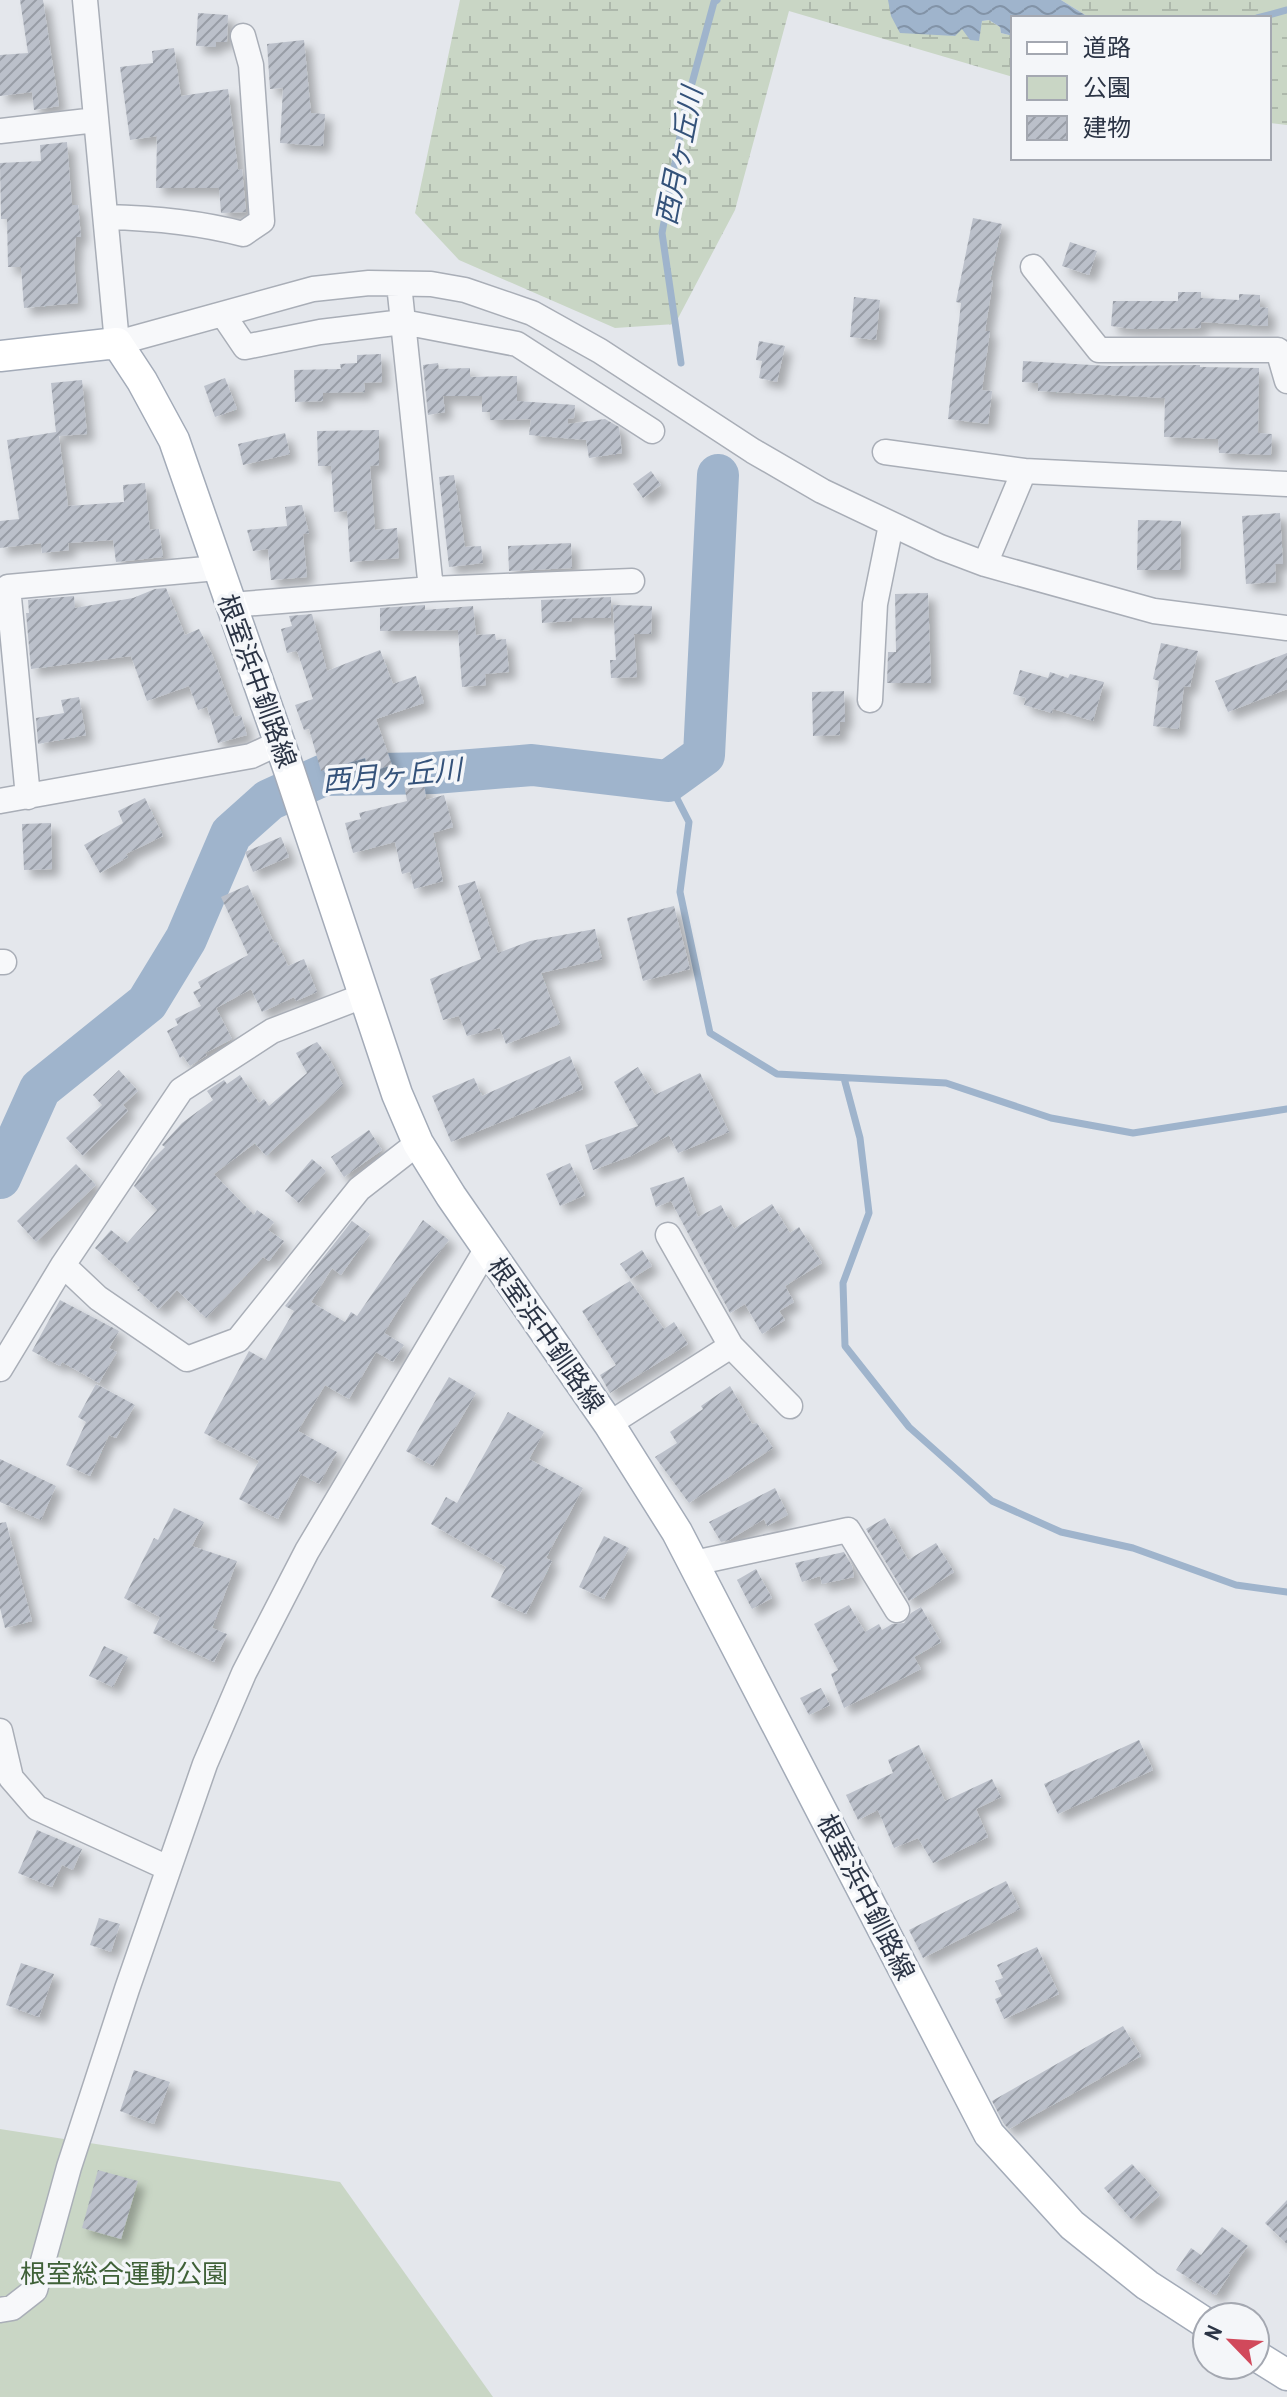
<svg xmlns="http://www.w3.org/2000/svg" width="1287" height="2397" font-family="'Archivo Narrow','Noto Sans JP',sans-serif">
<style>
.green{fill:#c9d6c5}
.wetland{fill:url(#wetland-marsh)}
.water{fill:url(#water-waves)}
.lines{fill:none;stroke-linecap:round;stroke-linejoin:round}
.stream{stroke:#9fb4cc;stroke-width:7}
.river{stroke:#9fb4cc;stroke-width:42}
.building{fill:url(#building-hatch);filter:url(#shadow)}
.minor-casing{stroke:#a9aeb7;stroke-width:27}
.major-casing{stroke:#a3abb8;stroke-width:33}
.minor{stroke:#f7f8fa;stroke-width:24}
.major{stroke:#fff;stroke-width:30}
.labels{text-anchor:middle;stroke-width:7;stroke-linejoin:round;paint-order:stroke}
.street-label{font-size:26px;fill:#2b3445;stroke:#f4f6f9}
.park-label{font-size:26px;fill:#3f6138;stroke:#f4f6f9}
.water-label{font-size:28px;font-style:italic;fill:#34527a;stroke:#f4f6f9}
</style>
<defs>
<pattern id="wetland-marsh" width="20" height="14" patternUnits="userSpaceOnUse" patternTransform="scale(2)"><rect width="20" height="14" fill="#c9d6c5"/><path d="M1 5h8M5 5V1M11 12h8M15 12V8" fill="none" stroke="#adb8ab"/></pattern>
<pattern id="water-waves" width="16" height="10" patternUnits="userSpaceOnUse" patternTransform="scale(2)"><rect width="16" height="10" fill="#9fb4cc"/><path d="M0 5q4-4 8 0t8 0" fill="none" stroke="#8293a7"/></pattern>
<pattern id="building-hatch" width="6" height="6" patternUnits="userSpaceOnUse" patternTransform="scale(2)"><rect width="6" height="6" fill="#bbc0ca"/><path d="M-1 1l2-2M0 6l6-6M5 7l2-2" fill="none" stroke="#989da6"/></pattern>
<filter id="shadow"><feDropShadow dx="7" dy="7" stdDeviation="4" flood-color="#0004"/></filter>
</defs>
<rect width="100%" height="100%" fill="#e4e7ec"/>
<path class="green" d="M0 2129 340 2182 493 2397H0Z"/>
<path class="wetland" d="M460 0H889L891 16 954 36 962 28H979L982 21 989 20 1000 27 1001 33 1013 36V77L789 11 735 210 675 324 615 328 459 260 415 213Z
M1061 0H1287V125L1269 123V18H1090Z"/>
<path class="water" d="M888 0H1061L1090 18H1013V36L1001 33 1000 27 989 20 982 21 979 41 970 40 962 29 955 36 900 33 891 16Z"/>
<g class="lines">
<path class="stream" d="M1257 18 1287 10
M681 363 662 233 685 109 714 2 717 0
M668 781 689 822 680 892 710 1033 777 1074 946 1083 1051 1118 1133 1133 1287 1109
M844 1078 860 1138 869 1213 843 1283 845 1346 909 1427 992 1501 1061 1532 1133 1548 1236 1585 1287 1592"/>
<path class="river" d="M0 1178 40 1089 147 1003 186 939 231 834 269 800 324 775 434 773 532 765 668 781 704 755 718 475"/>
</g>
<path class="building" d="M20 0H43L59 106 34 110 32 92 0 96V55L28 53Z
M198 13 228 15 227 42H216V47L196 46Z
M304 40 311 113 325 114 323 146 280 143 283 88 270 89 267 44Z
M174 48 181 96 228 89 238 170 242 169 246 212 221 213 219 188H156L157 136 130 140 120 67 153 63 152 51Z
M67 142 72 205H78L81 237H76L74 264 78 303 24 308 21 267H8L7 219H1L0 163 41 161 40 145Z
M973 218 1002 224 990 280 993 281 985 331H990L982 390 992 391 988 424 948 419 961 303 956 302Z
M1070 242 1097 251 1089 275 1062 266Z
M1178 292H1201V298L1239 300V294L1260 295V307L1268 308V326L1201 322V328L1133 329 1111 326 1113 301H1178Z
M854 297 880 300 876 340 850 337Z
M759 341 785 346 777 382 759 378 762 361 756 360Z
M381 354 382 382 364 383 365 392 323 393V401L295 402 294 370 341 369 340 364 357 363V355Z
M1023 361 1109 366 1200 365V367L1259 368 1258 433 1272 434 1271 455 1219 453 1218 439 1164 437 1165 398 1038 391V383L1022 382Z
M438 363 439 369 470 368V377L517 376V401L575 405 574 418 568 419V424L605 419 619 427 622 453 589 458 586 440 529 435 531 419 490 420V412H482V396H443L445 412 428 415 423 365Z
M225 378 237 409 215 417 204 386Z
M82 380 87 434 59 436 68 506 124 502 123 485 145 483 150 530 159 529 163 557 116 562 113 540 68 543 69 550 42 553 41 543 0 548V521L19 519 7 440 56 432 51 383Z
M379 430V465L370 466 375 530 397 528 399 558 350 562 347 511 334 512 331 466H318L317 431Z
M285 433 290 454 243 465 238 444Z
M651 471 661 485 643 498 633 484Z
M454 475 465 547 481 546 483 563 449 567 439 477Z
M302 505 309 533 303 534 307 577 271 580 268 549 253 551 247 530 287 526 285 507Z
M1280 513 1283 564H1275L1276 582 1246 584 1242 516Z
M1138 520 1181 521 1180 570H1137Z
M571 543 572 568 509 571 508 546Z
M166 588 185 635 199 629 212 654 235 717 241 715 247 735 218 743 207 707 198 710 189 686 147 701 131 656 31 669 26 613H29L28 600 74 596 75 608 133 598 155 589Z
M928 593 931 683H887L888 652H896L895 594Z
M611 597V618H572V621L542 623 541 600Z
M425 605V610L473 606 476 635 495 634 496 640 506 639 509 672 485 674 486 685 462 687 458 630 380 631V608Z
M613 605 652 606 651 634H634L637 677 611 678 610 660H616Z
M312 614 327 671 380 650 393 684 416 676 424 703 376 719 392 765 370 772 365 758 321 771 309 729 304 730 295 705 313 699 297 651 287 653 281 629 292 626 289 616Z
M1161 643 1198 651 1190 687 1184 686 1179 729 1153 726 1159 681 1153 679Z
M1287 653V689L1228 712 1215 681Z
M1020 670 1048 678 1050 672 1068 678 1070 674 1104 682 1093 721 1053 709 1052 713 1024 705 1026 698 1013 694Z
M844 691 845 722H840V735L813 736 812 692Z
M79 697 86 735 38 744 36 718 64 713 61 700Z
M424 781 426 800 444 795 453 827 433 833 443 881 414 889 410 872 402 874 395 842 353 853 345 823 361 819 359 813 407 801 404 784Z
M145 798 163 836 126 854 128 857 100 873 84 845 123 823 118 811Z
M51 823 52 869 24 870 22 824Z
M281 837 289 857 253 872 245 852Z
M475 881 498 953 530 941 595 929 602 959 541 973 560 1024 506 1044 500 1028 467 1036 459 1016 443 1020 430 979 481 959 458 886Z
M248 885 274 943 277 942 288 966 304 959 317 992 296 1001 294 997 262 1012 251 989 216 1008 232 1039 205 1053 207 1055 190 1066 183 1056 180 1058 167 1031 178 1025 175 1019 201 1006 193 992 201 988 198 982 248 955 221 897Z
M674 906 690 969 643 981 627 918Z
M317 1042 328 1056 343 1085 266 1156 255 1143 214 1174 254 1215 257 1210 274 1222 268 1230 284 1241 269 1261 263 1257 206 1318 177 1290 159 1309 137 1290 140 1288 95 1248 111 1230 127 1243 157 1210 134 1186 151 1161 165 1147 162 1145 182 1123 213 1100 207 1091 224 1080 227 1084 240 1075 259 1103 264 1099 269 1106 307 1073 296 1053Z
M570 1056 583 1089 451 1142 432 1096 474 1078 482 1096Z
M638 1067 655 1095 700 1073 729 1132 678 1153 669 1135 631 1156 593 1170 585 1145 638 1126 614 1082Z
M119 1070 138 1091 123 1105 128 1111 83 1156 66 1138 102 1105 93 1095Z
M369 1130 382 1150 344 1177 331 1157Z
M312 1159 326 1171 299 1203 285 1191Z
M570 1163 585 1195 560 1206 546 1174Z
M76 1164 96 1185 36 1242 17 1221Z
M684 1177 698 1217 721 1205 734 1229 772 1204 790 1233 799 1227 822 1263 785 1286 794 1302 779 1311 785 1320 762 1334 745 1304 730 1313 671 1201 656 1207 650 1188Z
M423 1220 449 1240 412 1287 384 1333 404 1345 393 1362 376 1352 349 1399 325 1385 298 1431 337 1452 319 1484 301 1474 278 1519 239 1499 259 1461 204 1433 249 1351 265 1360 294 1311 285 1306 352 1221 370 1234 341 1275 332 1268 311 1302 345 1322 351 1312 357 1316Z
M642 1250 652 1266 631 1279 620 1264Z
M630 1281 664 1329 674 1322 688 1344 610 1393 600 1375 616 1365 582 1311Z
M60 1300 119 1331 109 1348 117 1352 99 1383 62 1362 60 1366 32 1351Z
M449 1377 476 1393 433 1466 406 1451Z
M96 1384 135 1405 116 1438 109 1435 90 1476 66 1465 86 1422 78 1417Z
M730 1386 752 1424 757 1423 773 1448 689 1503 655 1457 677 1443 670 1432 703 1409 701 1406Z
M508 1412 544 1432 529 1459 583 1488 546 1558 552 1561 526 1614 491 1597 506 1567 431 1524 446 1497 457 1503Z
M0 1459 56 1486 41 1520 0 1502Z
M775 1488 788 1515 767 1526 764 1519 729 1540 721 1542 709 1522Z
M174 1508 204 1522 192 1546 237 1561 212 1628 227 1634 214 1662 153 1633 160 1617 124 1598 154 1538 158 1540Z
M885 1518 908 1560 936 1543 954 1572 909 1601 866 1529Z
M6 1522 32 1621 5 1628 0 1608V1523Z
M604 1536 629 1548 604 1599 579 1587Z
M844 1552 852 1566 854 1577 822 1584 820 1576 802 1582 795 1563Z
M756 1569 772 1598 752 1609 737 1580Z
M849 1605 865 1632 879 1624 882 1630 892 1624 904 1623 911 1613 921 1607 941 1642 914 1657 921 1669 844 1708 831 1674 838 1670 814 1624Z
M104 1646 128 1657 113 1687 89 1676Z
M821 1688 830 1705 809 1715 800 1698Z
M1139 1740 1153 1770 1058 1814 1044 1784Z
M919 1745 945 1801 992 1779 1001 1797 976 1809 988 1837 933 1863 918 1838 894 1848 878 1810 858 1820 846 1795 893 1773 888 1760Z
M37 1830 82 1849 73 1870 62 1865 52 1887 18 1873Z
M1006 1881 1020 1909 923 1958 909 1930Z
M99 1918 120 1924 111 1952 90 1945Z
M1037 1947 1059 1994 1004 2019 995 1999 1002 1996 995 1981 1003 1978 997 1965Z
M21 1963 54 1974 39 2017 6 2005Z
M1123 2026 1141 2056 1009 2129 1004 2124 992 2101Z
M134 2070 170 2082 154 2124 120 2111Z
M1132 2164 1160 2195 1132 2220 1104 2188Z
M98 2170 138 2181 121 2239 82 2228Z
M1287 2200V2244L1265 2223Z
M1222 2227 1248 2246 1228 2273 1230 2274 1216 2295 1176 2270 1191 2248 1201 2255Z"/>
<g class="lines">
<defs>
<path id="minor" d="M85 0 117 343 313 289 369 283 431 284 465 290 532 313 600 351 753 451 822 491 940 547 985 564 1154 611 1287 628
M0 131 96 120
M106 217C153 218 198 222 243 234L262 221 251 65 243 36
M1033 267 1099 350H1278L1287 381
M399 284 431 589
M224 316 245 347 320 332 403 322 517 344 652 431
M885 452 1024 471
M985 564 1024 471 1287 484
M230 605 431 589 632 581
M870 700 875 604 891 525
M28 797 8 587 217 568
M0 801 251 756 279 743
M0 962H4
M668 1235 731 1346 790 1406
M63 1265 98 1298 187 1359 238 1340 359 1189 418 1143
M0 1369 63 1265 181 1090 272 1031 363 996
M609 1424 731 1346
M694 1563 848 1530 897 1610
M0 1731 11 1778 37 1808 168 1868
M0 2310 12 2308 35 2290 69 2167 127 1989 205 1764 244 1673 307 1551 486 1250"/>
<path id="major" d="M0 356 117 343 142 381 174 440 289 770 397 1094 418 1143 451 1196 609 1424 677 1532 989 2134 1072 2225 1147 2285 1207 2324
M1255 2355 1287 2375"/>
</defs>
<use href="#minor" class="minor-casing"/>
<use href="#major" class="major-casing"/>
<use href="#minor" class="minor"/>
<use href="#major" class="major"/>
</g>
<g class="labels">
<g class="street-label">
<text transform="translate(257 681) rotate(70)" y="9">根室浜中釧路線</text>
<text transform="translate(546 1335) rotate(55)" y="9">根室浜中釧路線</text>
<text transform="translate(866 1897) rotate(63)" y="9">根室浜中釧路線</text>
</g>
<g class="park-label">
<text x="124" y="2283">根室総合運動公園</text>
</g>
<g class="water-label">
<text transform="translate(679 156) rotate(-79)" y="10">西月ヶ丘川</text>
<text transform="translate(392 775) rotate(-5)" y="10">西月ヶ丘川</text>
</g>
</g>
<rect x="1011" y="16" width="260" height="144" fill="#f4f6f9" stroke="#a4a8b1" stroke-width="2"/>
<rect x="1027" y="42" width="40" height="12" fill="#ffffff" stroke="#a4a8b1" stroke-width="2"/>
<text x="1083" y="56" font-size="24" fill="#2b3445">道路</text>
<rect x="1027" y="76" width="40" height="24" fill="#c9d6c5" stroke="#a4a8b1" stroke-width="2"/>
<text x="1083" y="96" font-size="24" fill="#2b3445">公園</text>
<rect x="1027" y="116" width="40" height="24" fill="url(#building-hatch)" stroke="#a4a8b1" stroke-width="2"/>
<text x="1083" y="136" font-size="24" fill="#2b3445">建物</text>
<g transform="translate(1231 2341) rotate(295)"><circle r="38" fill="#f4f6f9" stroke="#a4a8b1" stroke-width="2"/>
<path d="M0-6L14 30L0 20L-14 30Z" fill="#d1495b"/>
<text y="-12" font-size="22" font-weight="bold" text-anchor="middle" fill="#2b3445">N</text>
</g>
</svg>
